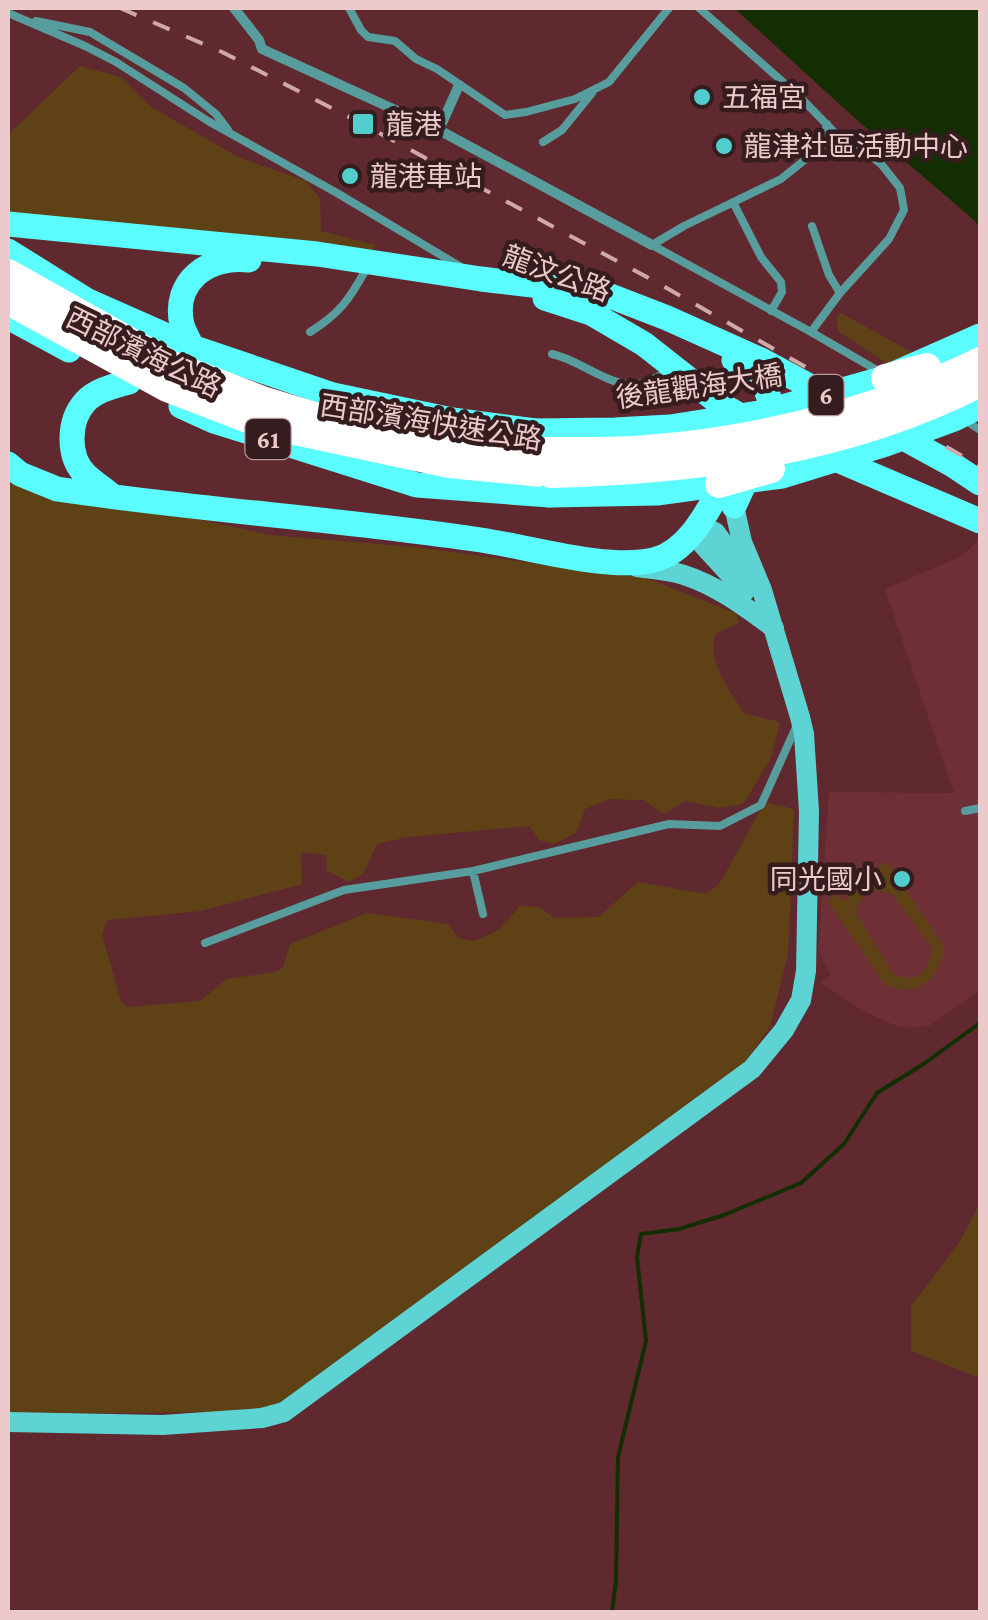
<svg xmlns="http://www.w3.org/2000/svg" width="988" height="1620" font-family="'Crimson Pro','Noto Sans TC',serif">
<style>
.built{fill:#6e2f36}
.green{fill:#5e4216;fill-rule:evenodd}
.water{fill:#132e02}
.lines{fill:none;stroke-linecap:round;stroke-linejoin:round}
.stream{stroke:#132e02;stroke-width:4}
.lane{stroke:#589d9d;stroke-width:8}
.street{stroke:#589d9d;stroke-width:10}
.secondary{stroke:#5dd3d3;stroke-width:20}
.primary{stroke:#5bfcfd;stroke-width:25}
.highway{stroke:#fff;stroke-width:28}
.rail{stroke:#cfa8aa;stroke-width:4;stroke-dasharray:18 18;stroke-linecap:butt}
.primary-bridge{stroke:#5bfcfd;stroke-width:25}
.highway-bridge{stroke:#fff;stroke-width:28}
.poi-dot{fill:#52cdcd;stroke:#351c1e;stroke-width:4}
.labels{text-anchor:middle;stroke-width:9;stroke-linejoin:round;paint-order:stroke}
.shield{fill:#351c1e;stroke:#b59596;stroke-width:2.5}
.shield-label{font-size:25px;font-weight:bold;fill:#ecc9ca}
.poi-label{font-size:28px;fill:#ecc9ca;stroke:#351c1e;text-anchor:start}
.street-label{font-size:28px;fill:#ecc9ca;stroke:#351c1e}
</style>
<rect width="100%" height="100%" fill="#60292f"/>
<path class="built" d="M980 539V990L931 1025 910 1028 894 1025 863 1011 821 983 831 976 818 951 829 792 954 793 885 589 962 556Z"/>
<path class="green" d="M80 66 121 77 151 107 240 158 306 181 320 199 321 231 376 245 367 258 8 215V135Z
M839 312 915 354 888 364 838 331 837 318Z
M8 478 270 535 414 547 646 578 737 614 739 623 715 634C707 662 730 692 745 714L780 722 771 758 743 804 719 808 685 801 664 814 644 800 610 799 585 809 576 833 553 844 539 840 530 826 408 837 377 844 363 874 349 882 326 870 327 855 301 852 302 884 201 911 108 920 102 934 121 1002 127 1007 200 1001 227 979 274 972 283 968 290 944 367 913 448 924 458 938 475 941 499 930 520 906 539 907 554 918 599 917 638 882 706 894 720 883 765 802 794 809 788 954 770 1027 744 1064 300 1397 265 1409 228 1412 8 1414Z
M887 861 945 948C935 980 921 999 885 985L827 900 838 894 845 902 856 879 864 876 881 875 877 867ZM877 891 892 894 932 948 928 965 918 977 904 978 893 973 856 913 864 894Z
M980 1203V1378L911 1351V1306L959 1243Z"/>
<path class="water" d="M734 8H980V229L975 221 858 121Z"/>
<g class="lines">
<path class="stream" d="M612 1612 616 1580 618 1457 646 1341 637 1257 641 1234 679 1229 724 1215 801 1183 844 1144 877 1093 925 1063 980 1023"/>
<path class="lane" d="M349 8 361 30 368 37 395 41 416 59 437 69 505 115 526 112 575 99 609 82 669 8
M699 8 800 97 836 134 860 147 882 165 900 188 904 210 889 239 840 293 811 332 652 245 684 226 781 179 822 146 827 124
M8 13 85 46 116 62 208 121 337 193 461 267
M36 21 90 32 184 88 216 114 228 130
M543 142 562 130 592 93
M733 202 761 257 781 282 782 292 771 311
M812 226 829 275 840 293
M310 332C339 314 349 300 365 271
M811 332 880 372
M552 354C581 360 607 387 638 384 648 383 660 375 669 371
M966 421 980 430
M965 811 980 808
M473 871 483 914
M205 943 344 890 473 871 669 824 720 826 761 805 797 725"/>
<path class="street" d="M234 8 259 40 262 49 439 130
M459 85 439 130 652 245"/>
<path class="secondary" d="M697 526 715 532 745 573
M697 526 703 545 745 591
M637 567C652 569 669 570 684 575 718 586 745 607 774 628
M8 1422 163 1425 262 1418 284 1412 752 1069 784 1030 801 1000 806 971 809 811 804 734 800 717 762 590 742 542 734 506"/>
<path class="primary" d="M8 224 317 254 481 279 605 294 667 318 763 361 839 402
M8 251 88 301 192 347 333 395 452 420 535 431
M545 298 591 313 644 344 723 406 753 423
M8 317 69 350
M192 347C189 340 184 332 182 325 172 281 209 255 249 260
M734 360C762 374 777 398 769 428
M181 406 214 421 417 485 550 495
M887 429 953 465 980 483
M826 455 980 521
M8 464 20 474 57 489C198 510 340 519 481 540 529 547 608 571 654 560 693 550 712 501 731 470
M111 495C103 488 93 482 86 475 67 457 68 421 85 402 96 390 114 386 129 382
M734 506 753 465"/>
<path class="highway" d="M8 273 172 365 265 401 324 419 449 442 546 451
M8 301 167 388 258 423 449 464 551 474"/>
<path class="rail" d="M120 8 222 52 355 120 656 282 980 466"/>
<path class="primary-bridge" d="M535 431 615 430 670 427 765 412 885 378 980 336
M550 495 657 493 782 476 886 444 954 419 980 406"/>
<path class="highway-bridge" d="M885 378 927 367
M546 451C580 451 613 452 646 449 757 441 881 410 980 361
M551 474C699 470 847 451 980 383
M719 484 771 469"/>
</g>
<g class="poi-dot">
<circle cx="702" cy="97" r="10"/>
<rect x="351" y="112" width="24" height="24" rx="5"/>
<circle cx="724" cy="146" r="10"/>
<circle cx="350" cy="176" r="10"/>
<circle cx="902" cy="879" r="10"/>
</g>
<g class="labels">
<g class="shield">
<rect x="808.5" y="375" width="35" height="40" rx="8"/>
<rect x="245.5" y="419" width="45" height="40" rx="8"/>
</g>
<g class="shield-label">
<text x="826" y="404">6</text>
<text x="268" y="448">61</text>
</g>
<g class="poi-label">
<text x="722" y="107">五福宮</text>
<text x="386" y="134">龍港</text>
<text x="744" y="156">龍津社區活動中心</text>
<text x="370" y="186">龍港車站</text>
<text x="882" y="889" text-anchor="end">同光國小</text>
</g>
<g class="street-label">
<text transform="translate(557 273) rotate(20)" y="10">龍汶公路</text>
<text transform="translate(144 352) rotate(26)" y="10">西部濱海公路</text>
<text transform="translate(699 386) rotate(-8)" y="10">後龍觀海大橋</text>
<text transform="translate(431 422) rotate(9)" y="10">西部濱海快速公路</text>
</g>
</g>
<rect width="988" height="1620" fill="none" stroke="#ecc9ca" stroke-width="20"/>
</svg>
